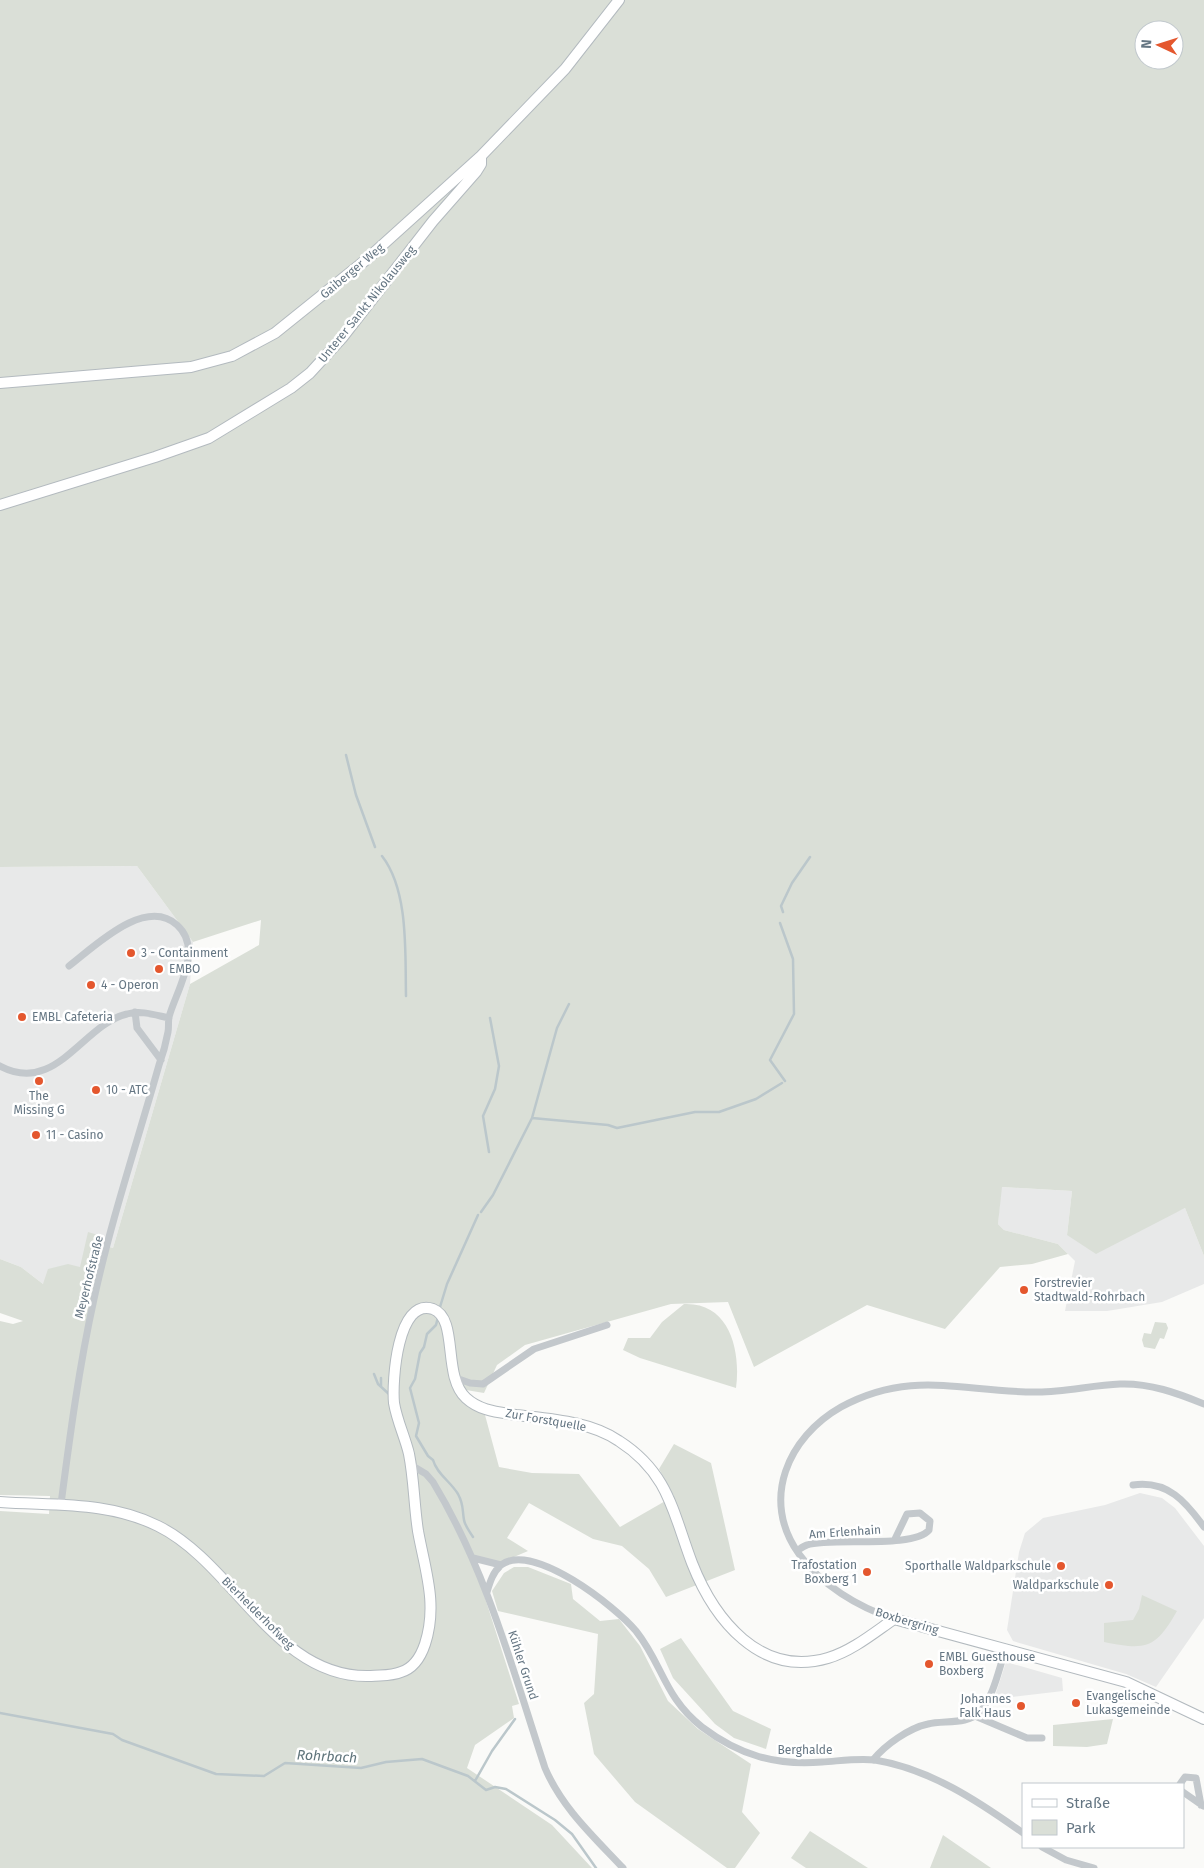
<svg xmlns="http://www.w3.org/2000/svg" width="1204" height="1868" font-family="'Fira Sans',sans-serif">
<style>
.built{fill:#e8e9e9}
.green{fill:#dadfd7;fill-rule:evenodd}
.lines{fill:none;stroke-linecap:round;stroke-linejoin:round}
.stream{stroke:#bbc7cb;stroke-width:2.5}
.secondary-casing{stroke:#b3babf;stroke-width:12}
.street{stroke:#c3c8cc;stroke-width:7}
.secondary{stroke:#fff;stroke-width:10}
.poi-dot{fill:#e4572e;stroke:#fff;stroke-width:2}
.labels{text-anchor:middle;stroke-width:5;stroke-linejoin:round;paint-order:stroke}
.street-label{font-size:12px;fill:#657683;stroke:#fff}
.poi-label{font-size:12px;fill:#657683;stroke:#fff;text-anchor:start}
.water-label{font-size:14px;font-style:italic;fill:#60757c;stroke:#fff}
</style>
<rect width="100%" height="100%" fill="#fafaf8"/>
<path class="built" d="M137 866 193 942 190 984 113 1248 100 1244 80 1267 43 1284 21 1267 0 1259V867Z
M1001 1187 1072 1191 1067 1235 1163 1218 1185 1208 1204 1256V1284L1162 1302 1107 1311H1065L1075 1261 1058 1244 1004 1230 998 1224Z
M1140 1493 1162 1498 1175 1508 1204 1546V1618L1156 1687 1126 1674 1013 1641 1007 1630 1019 1552 1025 1533 1043 1518 1105 1505Z
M1006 1662 1062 1678 1063 1691 994 1699Z"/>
<path class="green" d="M0 0H1204V1256L1185 1208 1096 1254 1067 1235 1072 1191 1002 1187 998 1224 1004 1230 1058 1244 1068 1254 1032 1264 1000 1267 945 1329 867 1305 754 1367 728 1302 671 1304 525 1345 497 1365 484 1393 466 1390 485 1415 499 1467 532 1473 579 1474 620 1527 674 1496 659 1469 674 1444 711 1463 735 1570 666 1597 649 1569 622 1546 593 1539 529 1503 507 1538 528 1551 500 1563 475 1557 478 1576 519 1704 512 1706 514 1718 475 1745 467 1768 552 1825 592 1868H0V1511L49 1514 50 1496 0 1495V1321L13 1324 23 1321 0 1313V1259L21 1267 43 1284 48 1269 68 1264 80 1267 88 1232 98 1235 100 1244 113 1248 190 984 259 945 261 920 193 942 137 866 0 867ZM1144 30H1174V60H1144Z
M684 1304C730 1302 741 1351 736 1388L640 1358 623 1350 628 1338H650L662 1322Z
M1155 1322 1166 1323 1168 1328 1164 1339 1160 1338 1155 1349 1144 1347 1142 1340 1144 1333 1151 1334Z
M514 1567H528L571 1584 573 1599 600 1621 619 1619 640 1646 668 1701 698 1729 751 1764 742 1812 760 1833 735 1868H727L635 1802 594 1754 584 1703 594 1694 598 1634 498 1611 492 1591 504 1573Z
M1142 1595 1177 1611C1155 1650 1145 1650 1104 1642V1623L1133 1620 1139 1609Z
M681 1638 733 1711 771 1729 766 1749 734 1738 715 1724 673 1678 660 1649Z
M1113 1719 1107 1744 1087 1747 1053 1746V1725Z
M810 1831 868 1868H806L791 1858Z
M943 1835 991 1868H930Z"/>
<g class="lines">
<path class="stream" d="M346 755 356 795 375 847
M382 856C409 891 405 953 406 996
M783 912 781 906 792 883 810 857
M780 923 793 959 794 1014 770 1060 785 1081
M532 1118 608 1125 617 1128 695 1112H719L756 1099 782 1083
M489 1152 483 1116 495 1089 499 1066 490 1018
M481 1212 493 1195 532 1118 557 1028 569 1004
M440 1307 447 1284 478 1215
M438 1317 436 1325 427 1334 424 1347 420 1353 415 1379 410 1388 419 1423 416 1436 428 1456 433 1460C437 1474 450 1481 458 1494 464 1505 462 1509 464 1520 465 1526 470 1532 473 1537
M374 1374 378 1384 390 1395
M381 1386V1378
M0 1713 113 1734 122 1740 216 1774 264 1776 285 1763 361 1768 386 1762 422 1759 468 1776 486 1790 495 1787 506 1789 555 1820 572 1834 596 1868
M475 1781 492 1751 515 1719"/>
<defs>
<path id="secondary" d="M0 383 191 367 232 356 275 333 367 259 481 156 565 69 619 0
M0 505 155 457 209 438 291 388 310 373 342 338 433 221 476 172 481 164V156
M0 1502C54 1506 108 1501 158 1526 235 1564 276 1680 371 1676 381 1675 392 1676 401 1672 414 1668 421 1656 425 1644 438 1604 425 1570 418 1531 414 1505 414 1479 409 1454 405 1437 397 1421 394 1403 392 1382 397 1297 433 1309 459 1319 442 1376 466 1398 480 1411 498 1412 516 1415 550 1419 590 1421 619 1441 669 1473 673 1513 692 1563 714 1619 760 1678 828 1658 852 1651 875 1632 894 1619L1126 1682 1204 1719"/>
</defs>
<use href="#secondary" class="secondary-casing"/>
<path class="street" d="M135 1012 137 1028 161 1060
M0 1066C56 1096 83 1024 127 1014 141 1010 155 1015 169 1018
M453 1377 470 1383 483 1384 534 1349 607 1325
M411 1465 426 1474 433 1482C487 1571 513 1671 545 1768 562 1808 594 1837 623 1868
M1133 1485C1168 1480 1186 1502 1204 1527
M61 1504C70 1435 79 1367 94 1299 111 1220 137 1143 159 1065 163 1054 166 1043 168 1032 169 1027 168 1022 169 1017 176 991 204 949 177 925 145 896 94 947 69 966
M797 1551C800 1549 803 1546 807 1545 829 1537 914 1549 929 1530L930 1521 920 1513 907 1514 895 1539
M473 1558 501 1565
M487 1592C490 1582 493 1572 501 1565 533 1541 616 1607 636 1631 663 1665 664 1697 702 1727 739 1755 776 1766 822 1762 839 1761 858 1758 875 1760 930 1769 978 1801 1023 1833
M894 1619C858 1607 821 1585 799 1554 760 1500 788 1437 841 1407 913 1368 964 1393 1038 1392 1065 1392 1093 1385 1120 1384 1150 1383 1177 1393 1204 1404
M975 1716 1027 1738H1042
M873 1760C885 1745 909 1728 928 1724 943 1720 968 1725 980 1712 994 1696 999 1668 1006 1648
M1180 1784 1185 1777 1196 1778 1201 1805
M1183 1792 1203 1806
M1042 1847 1066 1860 1094 1868"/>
<use href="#secondary" class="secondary"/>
</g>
<g class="poi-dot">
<circle cx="131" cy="953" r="5"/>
<circle cx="159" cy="969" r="5"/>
<circle cx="91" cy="985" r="5"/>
<circle cx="22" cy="1017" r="5"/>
<circle cx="39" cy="1081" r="5"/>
<circle cx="96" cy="1090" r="5"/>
<circle cx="36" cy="1135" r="5"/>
<circle cx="1024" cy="1290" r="5"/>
<circle cx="1061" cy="1566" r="5"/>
<circle cx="867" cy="1572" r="5"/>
<circle cx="1109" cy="1585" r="5"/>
<circle cx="929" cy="1664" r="5"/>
<circle cx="1076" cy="1703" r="5"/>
<circle cx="1021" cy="1706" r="5"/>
</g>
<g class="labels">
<g class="street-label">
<text transform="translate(352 271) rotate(-40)" y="4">Gaiberger Weg</text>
<text transform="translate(367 304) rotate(-51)" y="4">Unterer Sankt Nikolausweg</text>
<text transform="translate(89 1277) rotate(-76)" y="4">Meyerhofstraße</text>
<text transform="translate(546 1420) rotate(10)" y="4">Zur Forstquelle</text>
<text transform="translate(845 1532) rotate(-4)" y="4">Am Erlenhain</text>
<text transform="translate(258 1613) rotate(45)" y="4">Bierhelderhofweg</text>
<text transform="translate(907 1621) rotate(17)" y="4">Boxbergring</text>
<text transform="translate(523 1665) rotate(72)" y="4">Kühler Grund</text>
<text x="805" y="1754">Berghalde</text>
</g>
<g class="poi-label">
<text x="141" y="957">3 - Containment</text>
<text x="169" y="973">EMBO</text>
<text x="101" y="989">4 - Operon</text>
<text x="32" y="1021">EMBL Cafeteria</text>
<text x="106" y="1094">10 - ATC</text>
<text x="39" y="1100" text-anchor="middle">The<tspan x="39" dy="14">Missing G</tspan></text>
<text x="46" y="1139">11 - Casino</text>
<text x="1034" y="1287">Forstrevier<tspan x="1034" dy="14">Stadtwald-Rohrbach</tspan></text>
<text x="857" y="1569" text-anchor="end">Trafostation<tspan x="857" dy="14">Boxberg 1</tspan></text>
<text x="1051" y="1570" text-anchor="end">Sporthalle Waldparkschule</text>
<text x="1099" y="1589" text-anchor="end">Waldparkschule</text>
<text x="939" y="1661">EMBL Guesthouse<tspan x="939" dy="14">Boxberg</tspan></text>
<text x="1086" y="1700">Evangelische<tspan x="1086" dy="14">Lukasgemeinde</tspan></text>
<text x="1011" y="1703" text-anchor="end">Johannes<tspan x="1011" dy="14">Falk Haus</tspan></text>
</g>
<g class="water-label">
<text transform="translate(327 1756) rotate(3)" y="5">Rohrbach</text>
</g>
</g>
<rect x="1022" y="1783" width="162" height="65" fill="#ffffff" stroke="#c1c8cd"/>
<rect x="1032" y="1799" width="25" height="8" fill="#ffffff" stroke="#c1c8cd"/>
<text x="1066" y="1808" font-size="15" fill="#657683">Straße</text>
<rect x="1032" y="1820" width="25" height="15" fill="#dadfd7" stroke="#c1c8cd"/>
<text x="1066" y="1833" font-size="15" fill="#657683">Park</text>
<g transform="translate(1159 45) rotate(274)"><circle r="24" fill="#ffffff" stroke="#c1c8cd"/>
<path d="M0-4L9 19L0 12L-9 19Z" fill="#e4572e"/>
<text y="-8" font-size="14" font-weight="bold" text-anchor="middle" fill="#657683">N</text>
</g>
</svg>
